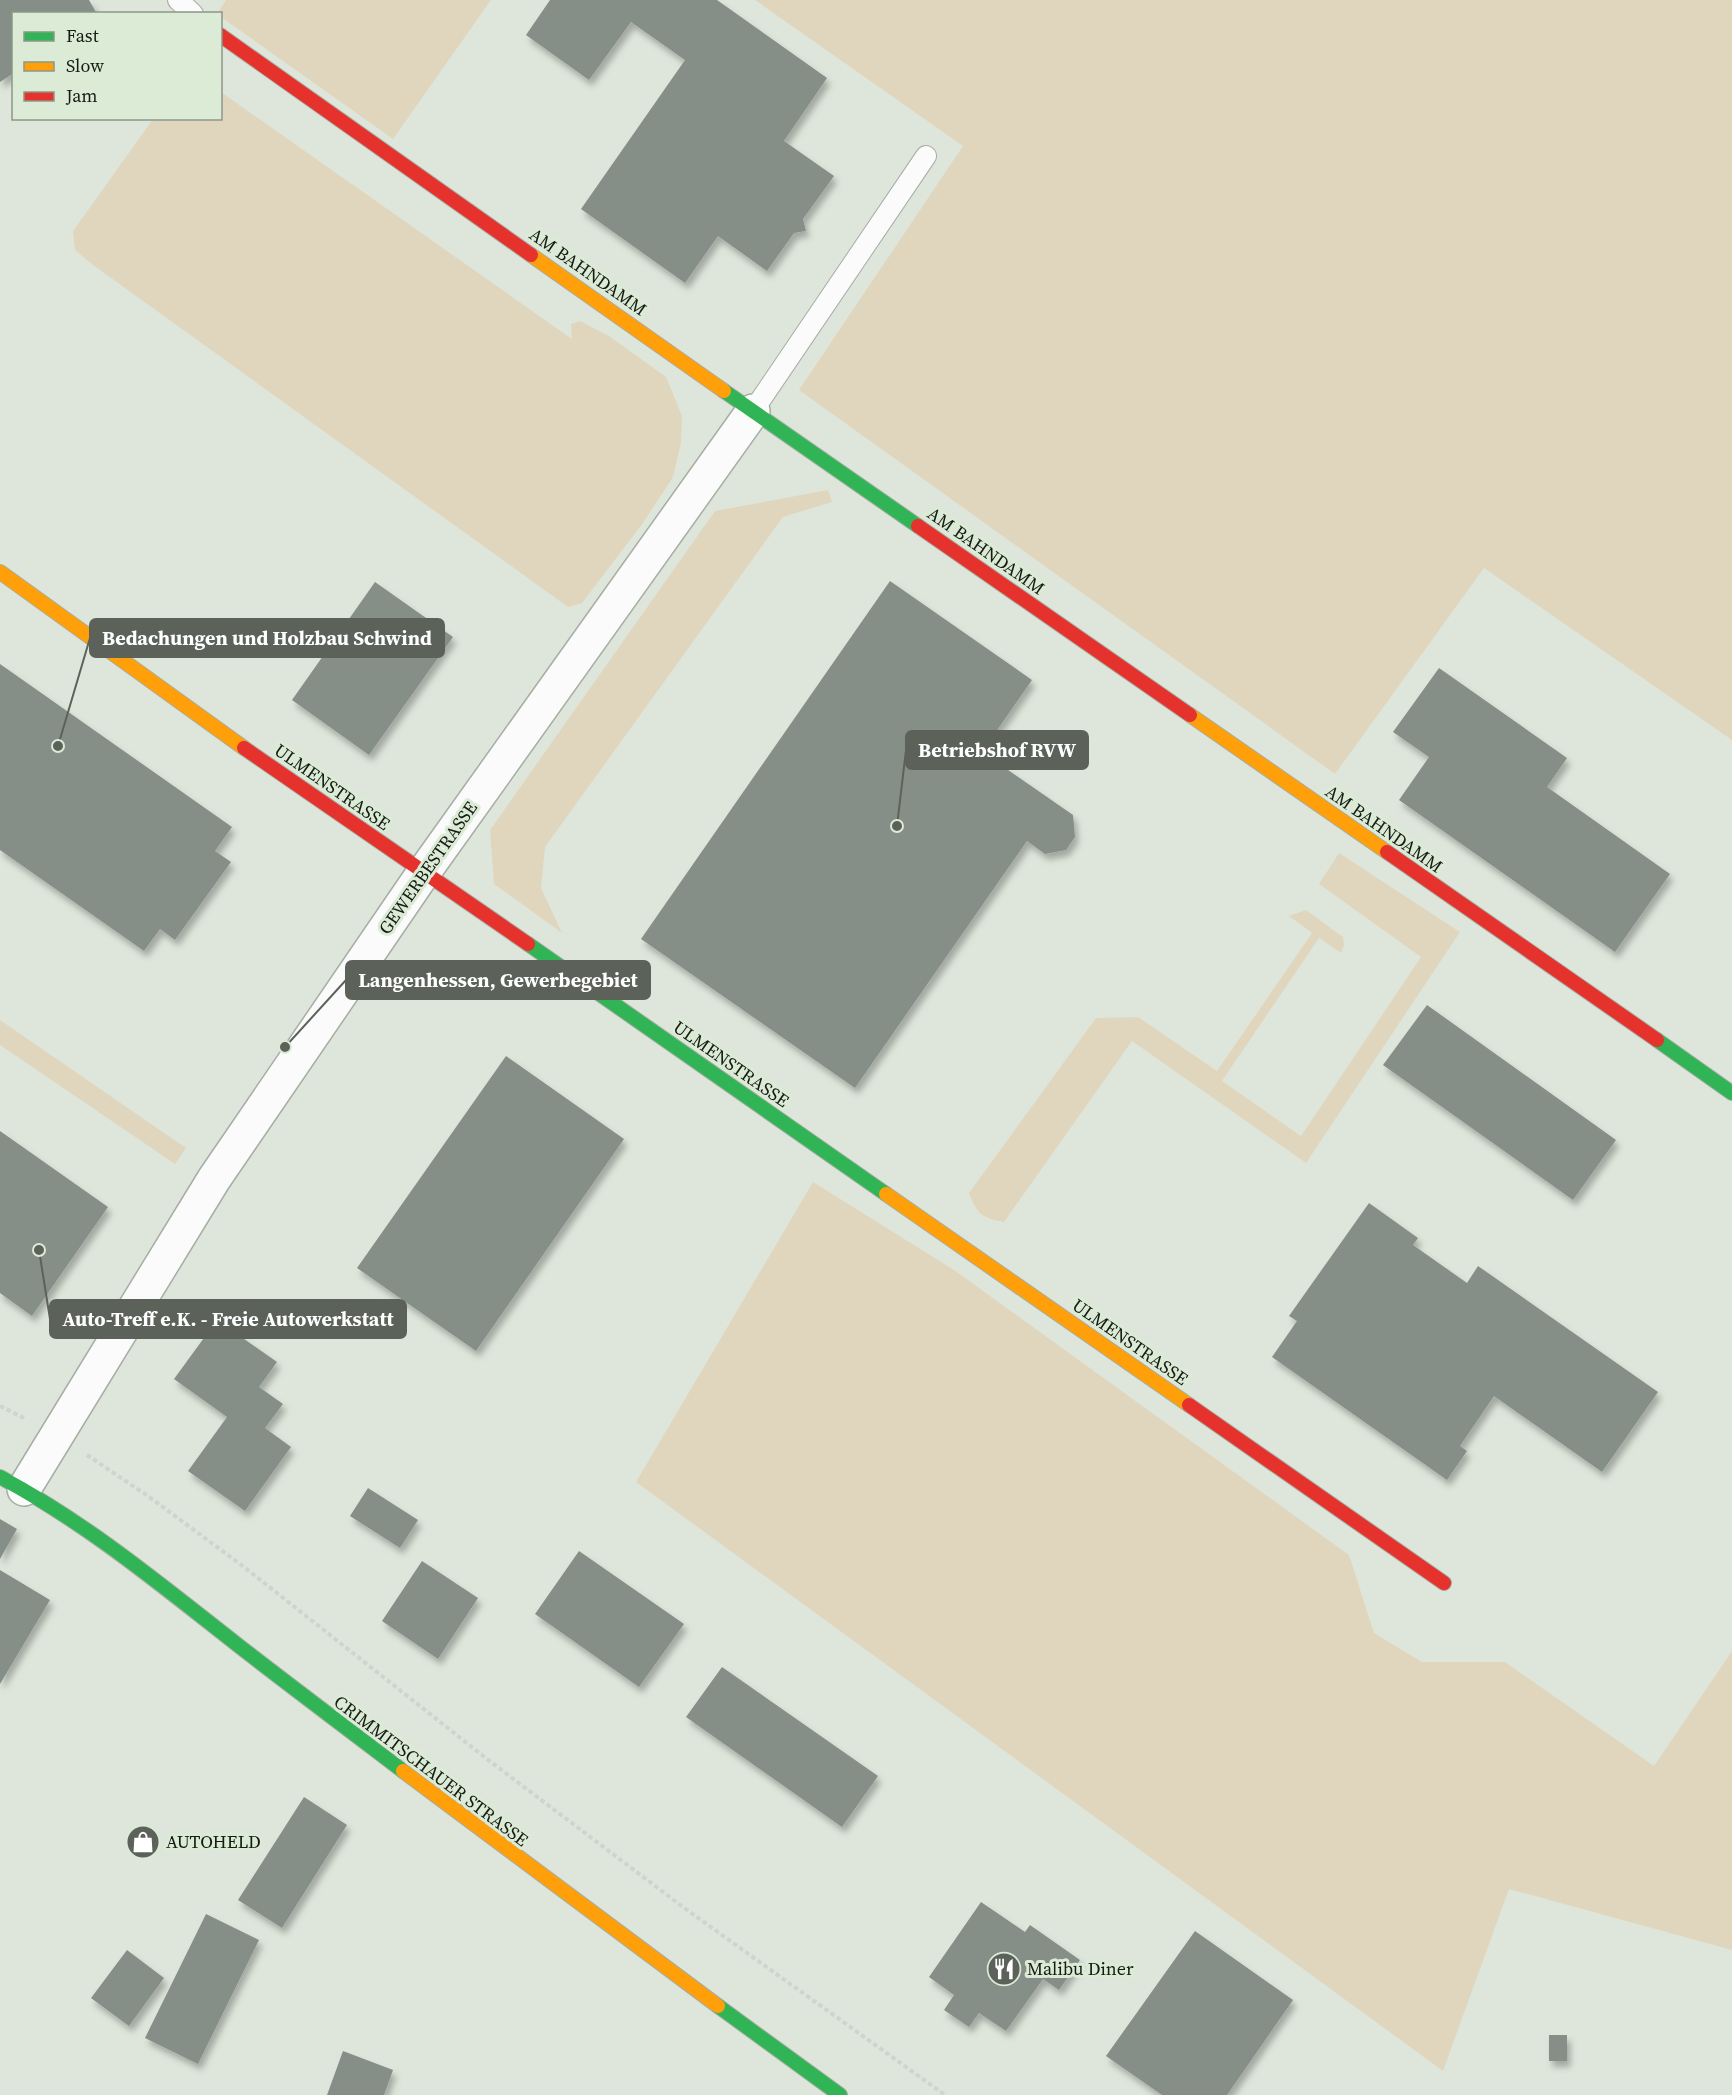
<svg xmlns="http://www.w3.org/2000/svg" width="1732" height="2095" font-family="'Source Serif 4',serif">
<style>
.grass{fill:#e0d6bd}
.building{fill:#868f87;filter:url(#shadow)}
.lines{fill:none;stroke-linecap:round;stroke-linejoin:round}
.lane-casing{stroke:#a6ada4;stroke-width:22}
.street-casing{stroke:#a6ada4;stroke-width:36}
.fast-casing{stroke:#a6ada4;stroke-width:16}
.slow-casing{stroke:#a6ada4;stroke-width:16}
.jam-casing{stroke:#a6ada4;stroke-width:16}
.path{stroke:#d0d3d0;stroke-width:4;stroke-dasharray:4.5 3;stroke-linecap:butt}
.lane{stroke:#fafbfa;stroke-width:20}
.street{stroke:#fafbfa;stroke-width:33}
.fast{stroke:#30b455;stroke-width:14}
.slow{stroke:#ff9f0a;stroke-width:14}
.jam{stroke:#e5322d;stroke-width:14}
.labels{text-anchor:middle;stroke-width:6;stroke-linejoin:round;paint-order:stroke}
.street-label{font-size:18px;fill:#161b14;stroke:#dbebd6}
.poi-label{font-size:18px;fill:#161b14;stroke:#dbebd6;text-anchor:start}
.leader{fill:none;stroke:#5c625a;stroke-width:2}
.callout-dot{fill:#5c625a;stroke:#dbebd6;stroke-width:2}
.callout{fill:#5c625a;stroke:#5c625a;stroke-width:2}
.callout-label{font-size:20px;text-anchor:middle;font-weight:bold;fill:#fff}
</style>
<defs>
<filter id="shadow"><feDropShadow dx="3.5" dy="6" stdDeviation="3" flood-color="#0004"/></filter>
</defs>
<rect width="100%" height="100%" fill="#dee6db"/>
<path class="grass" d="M226 0H491L393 139 221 17 220 14H217Z
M755 0H1732V740L1484 568 1335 774 799 390 963 146Z
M221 92 572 339 571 324 580 321 609 336 666 377 682 416 681 443 673 477 643 523 582 603 568 607 93 265 75 250 73 231 153 119 220 118Z
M828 490 832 502 783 517 545 847 541 888 562 933 494 884 490 830 715 511Z
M1339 853 1460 932 1306 1163 1132 1041 1004 1222C982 1218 977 1214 969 1193L1096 1018 1138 1017 1217 1071 1312 933 1289 916 1306 910 1343 937 1344 945 1341 953 1319 938 1222 1081 1301 1136 1421 957 1319 884Z
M0 1020 186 1148 175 1164 0 1045Z
M813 1182 954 1270 1349 1555 1374 1633 1422 1662H1505L1654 1766 1732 1651V1950L1509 1889 1443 2071 636 1482Z"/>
<path class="building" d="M0 0H89L97 14H14V73L0 82Z
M550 0H717L827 78 784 141 834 176 803 219 806 231 794 233 767 271 718 236 685 283 581 209 685 60 631 22 589 80 526 35Z
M890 581 1032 680 982 752 1073 815 1075 837 1066 850 1045 854 1027 841 855 1088 641 939Z
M375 582 453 637 369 755 292 700Z
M0 664 232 827 215 851 231 862 175 940 160 929 144 951 0 850Z
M1439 668 1567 758 1547 787 1670 874 1615 952 1399 800 1429 757 1393 732Z
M1427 1005 1616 1140 1573 1200 1383 1065Z
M506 1056 624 1139 476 1351 357 1268Z
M0 1131 108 1207 32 1316 0 1293Z
M1369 1203 1418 1238 1413 1245 1467 1283 1478 1266 1658 1392 1602 1472 1494 1396 1460 1446 1467 1451 1447 1480 1272 1357 1297 1321 1289 1316Z
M217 1320 277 1362 259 1387 283 1404 265 1428 291 1447 245 1511 188 1471 227 1417 174 1379Z
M368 1488 418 1520 400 1548 350 1516Z
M0 1519 17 1529 0 1559Z
M579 1551 684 1624 639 1687 535 1614Z
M422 1561 478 1598 438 1659 382 1621Z
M0 1570 50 1600 0 1684Z
M722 1667 878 1776 842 1827 686 1717Z
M304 1797 347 1825 282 1928 238 1900Z
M981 1902 1025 1932 1030 1925 1080 1960 1059 1990 1043 1979 1006 2031 979 2013 969 2027 944 2010 954 1995 929 1977Z
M206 1914 259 1940 198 2064 145 2038Z
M1195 1931 1293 2000 1227 2095H1162L1106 2056Z
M127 1950 164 1978 129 2026 91 1998Z
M1549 2035H1567V2061H1549Z
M343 2051 393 2070 384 2095H327Z"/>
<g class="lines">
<defs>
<path id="lane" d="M178 0 193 14
M753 411 926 156"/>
<path id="street" d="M24 1489 214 1179 424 872 753 411"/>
<path id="fast" d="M724 391 918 526
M528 944 886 1194
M1657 1040 1732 1093
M0 1477C88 1524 161 1585 239 1646 293 1688 348 1729 403 1771
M718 2006 840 2095"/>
<path id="slow" d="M531 255 724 391
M0 572 244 748
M1190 715 1387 852
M886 1194 1189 1405
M403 1771 718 2006"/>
<path id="jam" d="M220 35 531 255
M918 526 1190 715
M244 748 528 944
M1387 852 1657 1040
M1189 1405 1444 1583"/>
</defs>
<use href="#lane" class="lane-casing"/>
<use href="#street" class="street-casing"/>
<use href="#fast" class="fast-casing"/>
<use href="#slow" class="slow-casing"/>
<use href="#jam" class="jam-casing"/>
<path class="path" d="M0 1406 24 1418
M87 1455 148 1496 244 1567 487 1759 683 1907 945 2095"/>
<use href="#lane" class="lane"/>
<use href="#street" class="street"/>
<use href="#fast" class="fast"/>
<use href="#slow" class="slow"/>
<use href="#jam" class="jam"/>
</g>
<defs>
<symbol id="shop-disc" viewBox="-11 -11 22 22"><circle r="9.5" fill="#5c625a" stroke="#dbebd6"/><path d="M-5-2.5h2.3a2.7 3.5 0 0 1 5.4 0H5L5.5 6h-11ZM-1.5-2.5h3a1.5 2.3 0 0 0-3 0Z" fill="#fff"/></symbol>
<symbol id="restaurant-disc" viewBox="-11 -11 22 22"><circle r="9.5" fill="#5c625a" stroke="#dbebd6"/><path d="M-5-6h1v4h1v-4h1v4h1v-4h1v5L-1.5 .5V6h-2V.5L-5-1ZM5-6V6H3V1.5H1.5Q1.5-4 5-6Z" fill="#fff"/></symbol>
</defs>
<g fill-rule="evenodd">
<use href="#shop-disc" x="124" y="1823" width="38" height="38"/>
<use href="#restaurant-disc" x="985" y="1950" width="38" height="38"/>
</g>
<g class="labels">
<g class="street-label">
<text transform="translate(588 272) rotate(35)" y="6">AM BAHNDAMM</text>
<text transform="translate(986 551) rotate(35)" y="6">AM BAHNDAMM</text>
<text transform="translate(332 787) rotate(35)" y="6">ULMENSTRASSE</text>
<text transform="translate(1384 829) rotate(35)" y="6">AM BAHNDAMM</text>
<text transform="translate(428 868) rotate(-55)" y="6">GEWERBESTRASSE</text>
<text transform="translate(731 1064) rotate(35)" y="6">ULMENSTRASSE</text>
<text transform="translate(1130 1342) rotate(35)" y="6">ULMENSTRASSE</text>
<text transform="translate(431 1771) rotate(37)" y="6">CRIMMITSCHAUER STRASSE</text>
</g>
<g class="poi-label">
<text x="166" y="1848">AUTOHELD</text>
<text x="1027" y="1975">Malibu Diner</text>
</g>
</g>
<path class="leader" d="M58 746L90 638M897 826L906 750M285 1047L346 980M39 1250L50 1319"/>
<g class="callout-dot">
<circle cx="58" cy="746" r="6"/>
<circle cx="897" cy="826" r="6"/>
<circle cx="285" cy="1047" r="6"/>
<circle cx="39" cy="1250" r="6"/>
</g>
<g class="callout">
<rect x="90" y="619" width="354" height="38" rx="6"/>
<rect x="906" y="731" width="182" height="38" rx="6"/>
<rect x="346" y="961" width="304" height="38" rx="6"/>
<rect x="50" y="1300" width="356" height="38" rx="6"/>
</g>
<g class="callout-label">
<text x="267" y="645">Bedachungen und Holzbau Schwind</text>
<text x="997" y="757">Betriebshof RVW</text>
<text x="498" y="987">Langenhessen, Gewerbegebiet</text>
<text x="228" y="1326">Auto-Treff e.K. - Freie Autowerkstatt</text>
</g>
<rect x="12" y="12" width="210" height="108" fill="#dbebd6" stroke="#8c9888" stroke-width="1.5"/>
<rect x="24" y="32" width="30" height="9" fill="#30b455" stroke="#8c9888" stroke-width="1.5"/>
<text x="66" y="42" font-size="18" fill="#161b14">Fast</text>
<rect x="24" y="62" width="30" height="9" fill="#ff9f0a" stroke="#8c9888" stroke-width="1.5"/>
<text x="66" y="72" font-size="18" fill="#161b14">Slow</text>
<rect x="24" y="92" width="30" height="9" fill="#e5322d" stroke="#8c9888" stroke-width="1.5"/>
<text x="66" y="102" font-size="18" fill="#161b14">Jam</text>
</svg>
